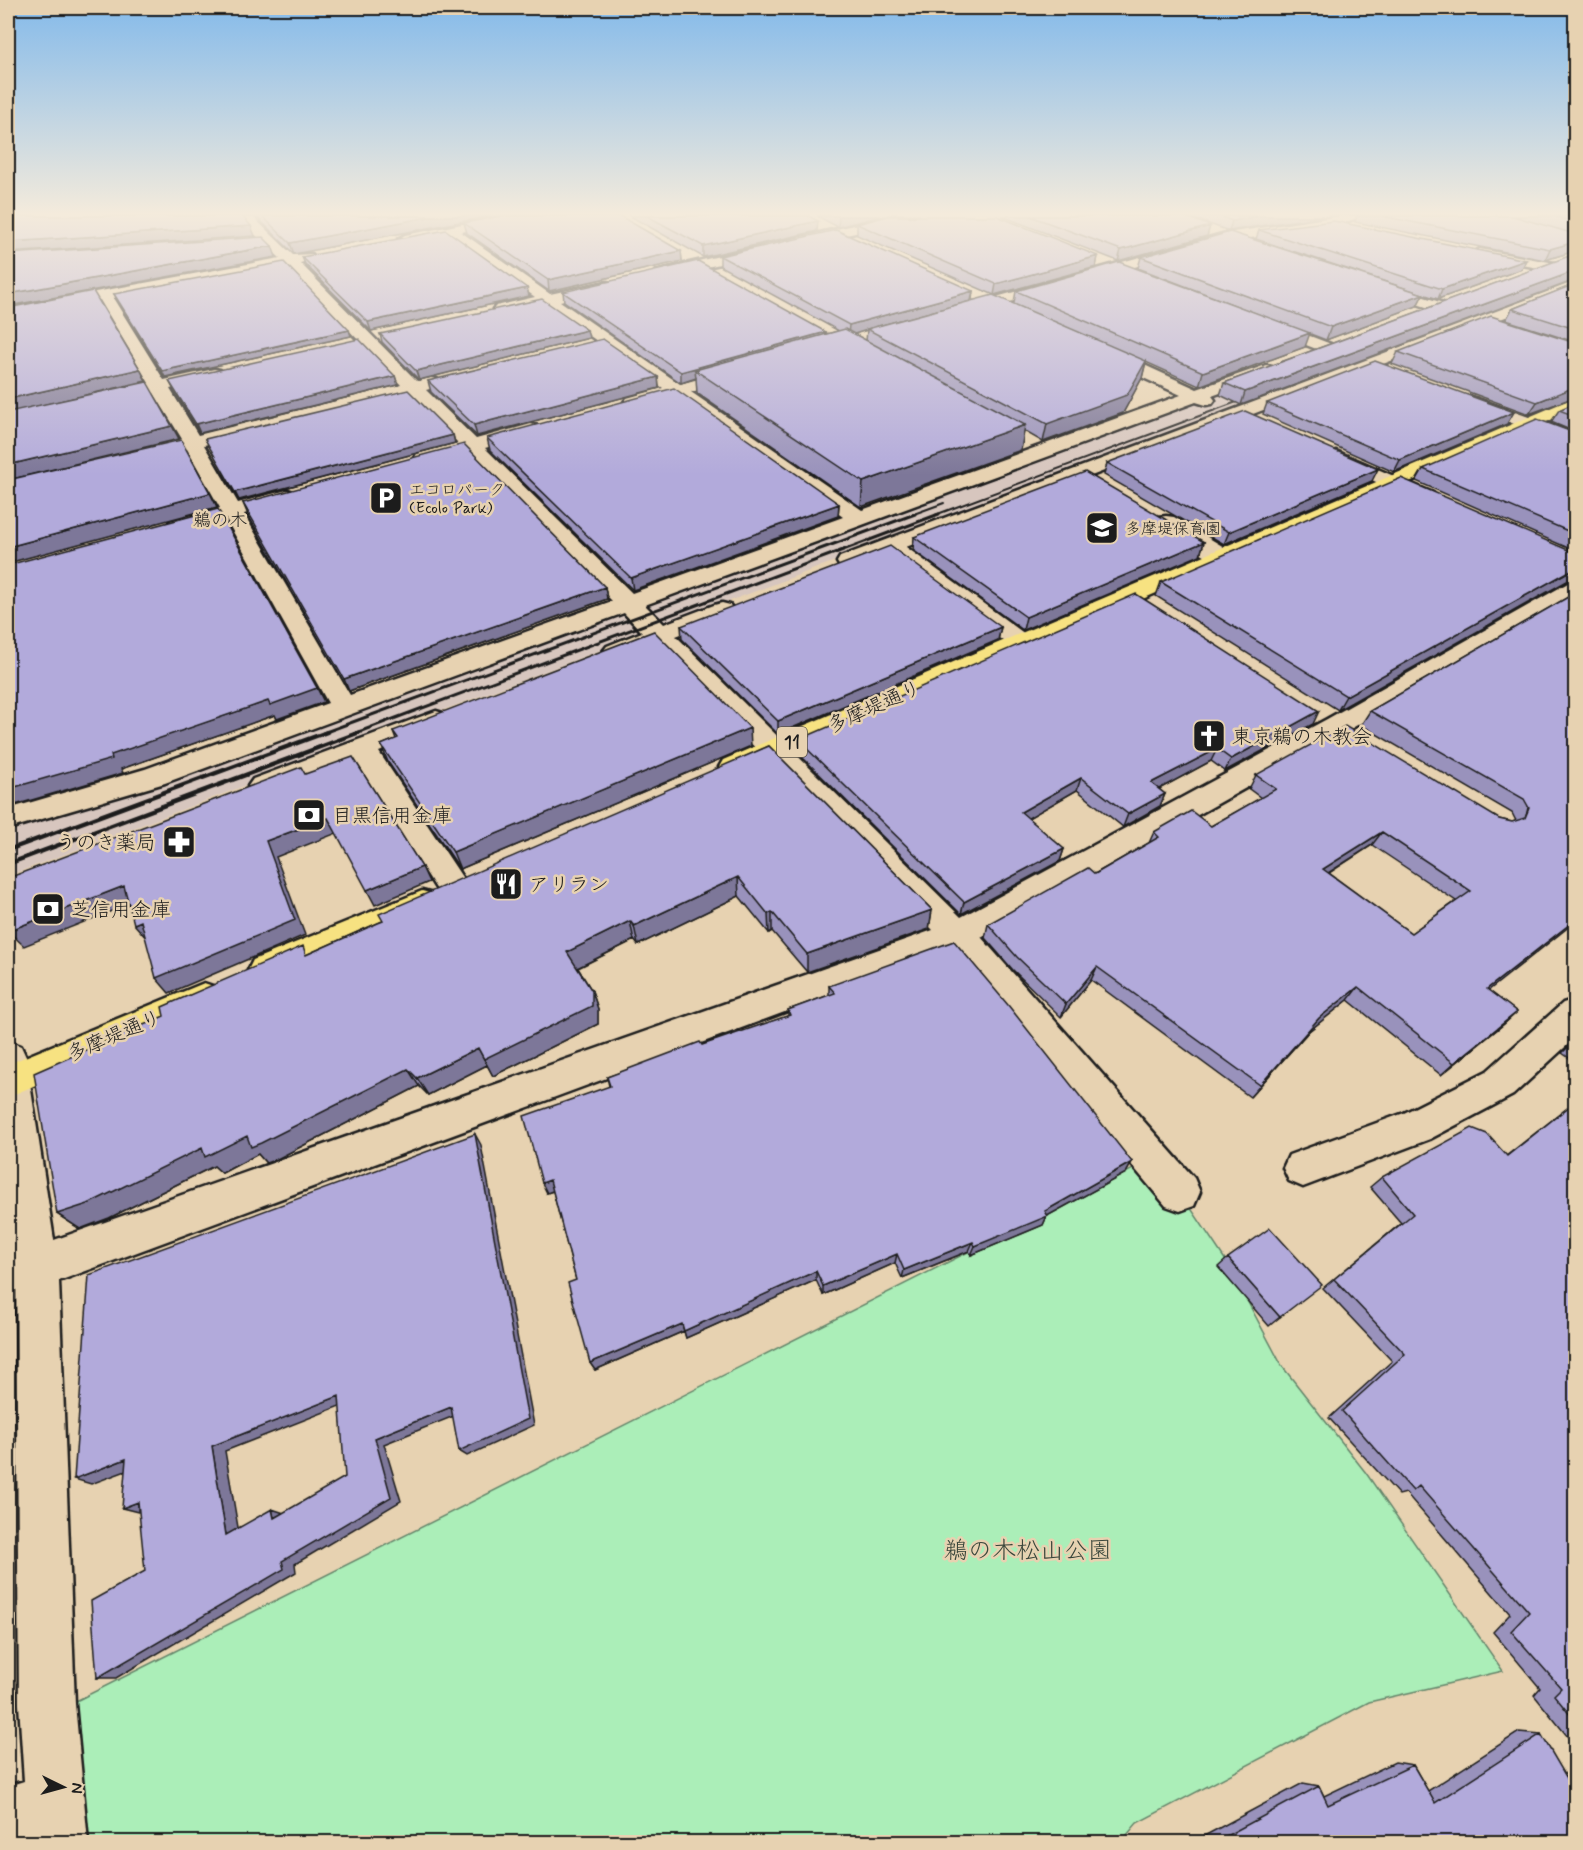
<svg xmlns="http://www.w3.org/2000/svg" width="1583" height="1850" font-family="Mynerve,'Klee One',sans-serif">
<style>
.built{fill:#d7c6be}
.green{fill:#abeeb8;stroke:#64856a;stroke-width:1.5}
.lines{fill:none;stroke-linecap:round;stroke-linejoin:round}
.street-casing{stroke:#1c1c1c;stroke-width:5}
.primary-casing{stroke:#1c1c1c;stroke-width:5}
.street{fill:#e7d2b1;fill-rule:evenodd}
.primary{fill:#f7e281;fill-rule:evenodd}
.rail-far2{stroke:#1c1c1c;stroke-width:2}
.rail-far1{stroke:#1c1c1c;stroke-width:3}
.rail{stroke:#1c1c1c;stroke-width:4.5}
.wall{fill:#9992bc;stroke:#1c1c1c;stroke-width:1.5;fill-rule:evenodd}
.shaded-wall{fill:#7d7799;stroke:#1c1c1c;stroke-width:1.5}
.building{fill:#b2aadb;stroke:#1c1c1c;stroke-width:1.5;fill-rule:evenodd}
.labels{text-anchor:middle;stroke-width:5;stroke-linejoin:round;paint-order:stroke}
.far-poi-label{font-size:16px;fill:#1c1c1c;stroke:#e7d2b1;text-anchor:start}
.far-quarter-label{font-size:18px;fill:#1c1c1c;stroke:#e7d2b1}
.shield{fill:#e7d2b1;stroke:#595349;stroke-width:1.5}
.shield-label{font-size:18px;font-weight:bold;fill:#1c1c1c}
.street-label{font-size:20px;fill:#1c1c1c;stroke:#e7d2b1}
.poi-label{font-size:20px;fill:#1c1c1c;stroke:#e7d2b1;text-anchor:start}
.near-park-label{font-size:24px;fill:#39463b;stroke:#e7d2b1}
</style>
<rect width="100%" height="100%" fill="#e7d2b1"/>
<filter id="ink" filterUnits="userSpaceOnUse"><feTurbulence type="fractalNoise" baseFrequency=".0167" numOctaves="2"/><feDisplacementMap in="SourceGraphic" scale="12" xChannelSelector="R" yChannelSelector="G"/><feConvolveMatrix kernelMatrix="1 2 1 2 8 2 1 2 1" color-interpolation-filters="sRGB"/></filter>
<g filter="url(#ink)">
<path class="built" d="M1575 260V282L1239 407 8 876V830L18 820Z"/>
<path class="green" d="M1163 1154 1180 1192 1226 1261 1282 1366 1366 1473 1503 1671 1369 1702 1137 1823 1121 1842H85L76 1701Z"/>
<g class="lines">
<defs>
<path id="street" d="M504 216H533L527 220 461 232 550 294 606 282 611 283 613 286 611 289 560 301 680 384 739 368 745 369 748 373 745 377 691 392 862 510 1181 395 1097 357 1095 353 1097 349H1109L1197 389 1266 365 1272 366 1275 370 1272 374 1212 396 1215 400 1212 404 1206 405 1196 402 645 605 664 624 714 605 722 603 730 605 734 610 730 615 676 636 961 917 1327 719 1568 583 1576 581V598L1347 731 981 937 1194 1178 1200 1192 1194 1206 1180 1211 1166 1206 952 950 59 1281 75 1704 88 1842H29L28 1838 8 1842V1786L24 1781 19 1704 16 1268 8 1202V1041L21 1046 26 1057 54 1240 933 930 655 645 616 659 607 656 603 651 607 646 642 632 624 613 165 783 8 829V809L145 769 328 703 226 519 178 532 170 531 167 526 170 521 220 508 187 449 140 461 133 459 130 455 133 451 182 439 154 393 106 403 100 402 97 398 100 394 149 383 100 300 8 318V308L280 258 244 224 243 221 244 218H254L293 255 312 254 314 257 312 260 300 263 417 381 431 378 437 379 440 383 437 387 426 390 476 439 531 424 538 426 540 430 538 434 485 448 632 593 843 517 674 396 633 407 627 406 624 402 627 398 663 388 545 304 501 314 496 312 493 309 496 306 535 297 448 235 405 243 398 239 405 235ZM287 265 401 385 198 435 170 389 220 378 223 374 220 370 214 369 164 380 113 298ZM410 394 458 443 417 454 414 458 417 462 424 464 467 453 612 601 350 695 244 514 294 500 297 496 294 492 287 490 238 503 204 445Z
M893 216H918L912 220 659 278 652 274 659 270Z
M1341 216H1362L1333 227 1227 241 967 314H957L954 311 957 308 1226 233Z
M1480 249 1576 267V275L1475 256 1473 253Z
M1576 281V290L906 547 1029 637 1032 642 1029 647 1020 649 1011 647 888 555 856 567 848 569 840 567 837 562 840 557Z
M1377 282 1443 303 1446 306 1438 311 1372 289 1370 286 1372 283Z
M1265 319 1331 344 1333 347 1331 350H1319L1259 327 1257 324 1259 321Z
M1470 396 1576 434V447L1464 405 1461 401 1464 397Z
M1336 451 1433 493 1436 497 1433 501 1426 503 1419 501 1329 461 1326 457 1329 453Z
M1166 516 1174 517 1229 550 1232 555 1229 560 1221 562 1213 560 1158 527 1155 522 1158 517Z
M436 711 446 714 450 720 446 726 379 752 464 880 469 889 464 898 453 901 442 898 356 761 263 796 253 793 248 786 253 779Z
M1576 999V1037L1513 1095 1430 1139 1303 1187 1289 1181 1283 1168 1289 1155 1404 1113 1487 1071 1563 1003Z"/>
<path id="primary" d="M1576 397V409L743 774 733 777 723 774 719 767 723 760Z
M422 891 433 894 438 903 433 912 265 984 253 980 248 970 253 960Z
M204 983 216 987 222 997 216 1007 8 1097V1064Z"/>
</defs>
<use href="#street" class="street-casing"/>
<use href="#primary" class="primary-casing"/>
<use href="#street" class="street"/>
<use href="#primary" class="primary"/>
<path class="rail-far2" d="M911 515 944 503
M935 515 1250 397"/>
<path class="rail-far1" d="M323 733 915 514
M356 733 939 514"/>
<path class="rail" d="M8 850 327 732
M8 864 360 732"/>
</g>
<path class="wall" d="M256 216H490L294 254Z
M630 216H808L817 231 703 257Z
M817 216H881L838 227Z
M1002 216H1184L1210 226 1207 236 1118 261Z
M1187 216H1323L1229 231Z
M1357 216H1575V251L1545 260 1355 222Z
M464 223 681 251 682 261 549 291 467 233Z
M857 224 1098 256 1096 267 994 295 857 235Z
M1259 230 1522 269 1438 299 1256 239Z
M1575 254 1241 405 1220 395 1224 383Z
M720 256 973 291 972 300 1014 303 1016 291 1305 347 1199 386 1146 362 1142 378 1123 413 1043 442 1024 431 1021 450 861 507 697 393 696 378 681 383 564 301 563 292 826 332V334L839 331 720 266ZM867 330 866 341 854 334Z
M302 257 527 288 529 296 371 331 305 264Z
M1141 257 1423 294 1417 306 1326 340 1138 268Z
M1575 284V342L1506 320 1512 309Z
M114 294 351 336 165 377Z
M380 334 589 338 419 380 382 342Z
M1575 343V397L1529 414 1392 364 1398 352Z
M395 376 398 385 200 433 174 390 169 381Z
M658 377 659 388 477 436 431 392 428 381Z
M1267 403 1507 424 1394 472 1263 414Z
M1575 403V432L1551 422 1559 410Z
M1575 433V551L1416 481 1423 469Z
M453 435 455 443 239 500 205 439Z
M487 438 839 504 838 516 633 590 490 450Z
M1107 463 1372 481 1224 544 1104 475Z
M243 503 605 587 607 599 349 691 248 515Z
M914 537 1204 542 1200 555 1023 630 913 550Z
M1575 553V580L1567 581 1338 710 1156 596 1161 582Z
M8 565 317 688 324 702 277 719 275 715 121 769 123 773 15 805 8 804Z
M1575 593 1488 990 1517 1012 1504 1024 1441 1075 1348 1000 1309 1031 1250 1097 1091 980 1061 1017 1013 970 985 938 988 924 1095 874 1149 843 1154 832 1211 826 1261 798 1249 789 1256 775 1499 819 1512 822 1516 821 1512 813 1361 725 1370 711ZM1372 845 1456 901 1411 933 1329 873Z
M681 626 1001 627 998 640 778 734 682 639Z
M1313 724 1225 771 1211 761 1159 789 1165 794 1160 806 1123 827 1077 790 1028 818 1064 849 1060 861 961 914 798 753V740Z
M393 731 751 746 460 869 388 762 381 745 396 739Z
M769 746 932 910 929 929 807 972 772 931 769 933 739 896 638 945 634 940 578 968 592 991 598 1009V1024L493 1076 487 1065 428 1095 419 1086 277 1159 266 1163 258 1154 222 1173 214 1166 109 1218 80 1229 57 1214 308 954 378 923Z
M829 986 1132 1162 1126 1173 1047 1216 1043 1225 971 1255 969 1251 902 1278 895 1263 823 1295 816 1280 686 1338 684 1331 595 1370 590 1363 576 1280 553 1191 547 1193 609 1086 607 1077 788 1016V1010L829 995Z
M1575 1041V1062L1562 1053Z
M1575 1102V1737H1568L1534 1695 1540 1688 1493 1632 1510 1614 1406 1493 1399 1495 1329 1418 1392 1361 1323 1288 1401 1223 1370 1187 1382 1177 1506 1156Z
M1228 1258 1280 1317 1269 1326 1218 1267Z
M1519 1732 1541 1734 1575 1842H1193L1303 1783 1319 1786 1324 1796 1395 1762 1413 1765 1428 1791Z"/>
<path class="shaded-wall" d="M434 216H490L294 254 290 243Z
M839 216H881L838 227 839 217Z
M1260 216H1323L1229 231 1232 221Z
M818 221 817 231 703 257V246Z
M251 226 255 236 8 253V254V242Z
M1210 226 1207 236 1118 261 1121 250Z
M1575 242V251L1545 260 1550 249Z
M272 246 276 257 8 306V294Z
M681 251 682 261 549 291 548 280Z
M1098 256 1096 267 994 295 996 284Z
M1526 260 1522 269 1438 299 1442 289Z
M1575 271V280L1241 405 1245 392Z
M527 288 529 296 371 331 368 322Z
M973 291 971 301 867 329V330L848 336 849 325Z
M1423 294 1417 306 1326 340 1331 327Z
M349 330 351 336 165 377 162 371Z
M587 330 589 338 419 380 416 371Z
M826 332V341L695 370 696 378 681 383V372Z
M1310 333 1305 347 1199 386 1203 372Z
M1146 361 1142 378 1123 413 1043 442 1047 424Z
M140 369 146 381 8 413V399Z
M395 376 398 385 200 433 196 424Z
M658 377 659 388 477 436 474 425Z
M1575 387V397L1529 414 1537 402Z
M1514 412 1507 424 1394 472 1400 460Z
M1025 425 1021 450 861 507 863 482Z
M172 426 179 439 8 480V465Z
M453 435 455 443 239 500 235 492Z
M1378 469 1372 481 1224 544 1229 532Z
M210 493 217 507 8 563V547Z
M839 504 838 516 633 590 631 578Z
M1204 542 1200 555 1023 630 1026 617Z
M1575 568V580L1567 581 1338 710 1346 696Z
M605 587 607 599 349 691 344 679Z
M1001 627 998 640 778 734V721Z
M317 688 324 702 277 719 275 715 121 769 123 773 15 805 8 796V789L268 701Z
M1319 711 1313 724 1225 771 1231 759Z
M750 728 751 746 460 869 453 852Z
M1217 749 1211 761 1146 796 1151 783Z
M1081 778 1077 790 1018 824 1021 812Z
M1165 794 1160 806 1123 827 1128 814Z
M328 818 337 833 276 857 305 935 169 993 156 978 266 841Z
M1382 832 1372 845 1314 882 1323 869Z
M1064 849 1060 861 961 914 964 902Z
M422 867 429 882 375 905 367 890Z
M738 877 739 896 638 945 634 926Z
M124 886 137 901 24 946 8 931Z
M932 910 929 929 807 972V954Z
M772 912V931L769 933 768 914Z
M1575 920V922L1474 1002 1487 989Z
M141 921 147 939 134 924Z
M630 921 634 940 573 970 567 952Z
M1097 967 1091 980 1061 1017 1066 1004Z
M1358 987 1348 1000 1309 1031 1250 1097 1319 1018Z
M592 991 598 1009V1024L493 1076 484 1059Z
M1517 1012 1504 1024 1441 1075 1454 1063Z
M478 1048 487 1065 428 1095 417 1078Z
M408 1069 419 1086 277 1159 266 1163 258 1154 222 1173 214 1166 109 1218 80 1229 57 1214 202 1148 247 1136Z
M475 1134 481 1145 534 1425 467 1456 459 1451Z
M1132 1162 1126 1173 1047 1216 1043 1225 971 1255 975 1246 1045 1211Z
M550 1180 555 1190 547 1193 542 1183Z
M973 1242 969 1251 902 1278 904 1270Z
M897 1254 895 1263 823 1295V1286Z
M816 1271V1280L686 1338 684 1331Z
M682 1324 684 1331 595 1370 590 1363Z
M339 1396 350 1402 225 1451 240 1539 226 1535 212 1446Z
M451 1407 459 1414 384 1444 401 1501 295 1564 296 1572 116 1678H97L282 1561 375 1438Z
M126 1459 142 1465 91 1484 74 1479Z
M138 1502V1512L122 1508Z
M272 1509 284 1513 274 1518Z"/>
<path class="building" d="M8 216H242L251 226 8 242Z
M262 216H434L290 243Z
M502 216H620L681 251 548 280 464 223Z
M647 216H808L818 221 703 246Z
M888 216H997L1098 256 996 284 857 224Z
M1030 216H1184L1210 226 1121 250Z
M1220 216H1260L1232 221Z
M1381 216H1513L1575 234V242L1550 249Z
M1553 216H1575V222Z
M1334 221 1526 260 1442 289 1259 230Z
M446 230 527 288 368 322 302 257Z
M836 230 973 291 849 325 720 256Z
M1230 232 1423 294 1331 327 1141 257Z
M263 237 272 246 8 294V254Z
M1575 254V271L1245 392 1224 383Z
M698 261 826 332 681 372 563 292Z
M284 262 349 330 162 371 114 294Z
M1119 262 1310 333 1203 372 1016 291Z
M1575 284V329L1512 309Z
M93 291 140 369 8 399V308Z
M993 295 1146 361 1127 395 1047 424 867 329Z
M542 299 587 330 416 371 380 334Z
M1491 316 1575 343V387L1537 402 1398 352Z
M845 329 1025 425 863 482 695 370Z
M359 339 395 376 196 424 169 381Z
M603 339 658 377 474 425 428 381Z
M1375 361 1514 412 1400 460 1267 403Z
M147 382 172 426 8 465V412Z
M674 388 839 504 631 578 487 438Z
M408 390 453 435 235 492 205 439Z
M1575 403V416L1559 410Z
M1245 411 1378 469 1229 532 1107 463Z
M1537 419 1575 433V534L1423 469Z
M181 440 210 493 8 547V480Z
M464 444 605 587 344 679 243 503Z
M1085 472 1204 542 1026 617 914 537Z
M1401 478 1575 553V568L1346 696 1161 582Z
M218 509 317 688 270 705 268 701 111 755 112 759 8 789V565Z
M890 546 1001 627 778 721 681 626Z
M1575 593V920L1487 989 1517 1012 1454 1063 1358 987 1319 1018 1260 1085 1097 967 1066 1004 1017 957 988 924 1088 868 1095 874 1159 837 1154 832 1191 811 1211 826 1276 789 1256 775 1345 726 1499 819 1512 822 1525 818 1529 808 1524 799 1370 711ZM1382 832 1471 891 1411 933 1323 869Z
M1136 594 1319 711 1231 759 1217 749 1151 783 1165 794 1128 814 1081 778 1021 812 1064 849 964 902 798 740Z
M654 631 750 728 453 852 381 745 398 738 393 731Z
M769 746 932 910 807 954 772 912 768 914 738 877 634 926 630 921 567 952 592 991V1006L484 1059 478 1048 417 1078 408 1069 261 1143 251 1147 247 1136 205 1157 202 1148 88 1204 57 1214 34 1073 164 1016 162 1007 303 946 306 955 378 923 383 921 379 914Z
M353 757 422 867 367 890 328 818 266 841 295 920 156 978 141 921 134 924 124 886 8 931V878L301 767 305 774Z
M954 941 1008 1005 1132 1162 1045 1211 1048 1216 975 1246 973 1242 904 1270 897 1254 823 1286 816 1271 684 1331 682 1324 590 1363 568 1283 576 1280 550 1180 542 1183 524 1116 610 1086 607 1077 700 1042 702 1045 790 1015 788 1010 835 993 829 986Z
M1575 1102V1721L1554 1695 1561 1688 1511 1631 1529 1612 1419 1486 1413 1491 1342 1411 1405 1354 1334 1279 1413 1214 1382 1177 1472 1128 1487 1134 1507 1156Z
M475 1134 528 1419 459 1451 451 1407 375 1438 391 1497 282 1561 284 1569 97 1678 91 1601 145 1571 138 1502 122 1508 126 1459 74 1479 89 1275ZM339 1396 345 1477 274 1518 272 1509 226 1535 212 1446Z
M1270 1228 1322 1285 1280 1317 1228 1258Z
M1541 1734 1575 1792V1842H1215L1319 1786 1328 1805 1413 1765 1435 1803Z"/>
</g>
<linearGradient id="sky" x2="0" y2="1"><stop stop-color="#84baea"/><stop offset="0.45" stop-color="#f4ebdc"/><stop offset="1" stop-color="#f4ebdc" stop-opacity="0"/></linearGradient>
<rect width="1583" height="475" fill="url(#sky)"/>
<defs>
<symbol id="parking-square" viewBox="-11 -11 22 22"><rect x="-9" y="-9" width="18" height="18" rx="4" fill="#1c1c1c" stroke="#e7d2b1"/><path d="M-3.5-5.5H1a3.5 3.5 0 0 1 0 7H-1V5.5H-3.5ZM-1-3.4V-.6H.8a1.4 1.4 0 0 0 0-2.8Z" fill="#fff"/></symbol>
<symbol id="school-square" viewBox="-11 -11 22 22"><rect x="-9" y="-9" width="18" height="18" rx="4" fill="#1c1c1c" stroke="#e7d2b1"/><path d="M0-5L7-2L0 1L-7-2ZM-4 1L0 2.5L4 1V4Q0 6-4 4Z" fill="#fff"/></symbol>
<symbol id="church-square" viewBox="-11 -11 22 22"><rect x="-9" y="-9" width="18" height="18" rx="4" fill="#1c1c1c" stroke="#e7d2b1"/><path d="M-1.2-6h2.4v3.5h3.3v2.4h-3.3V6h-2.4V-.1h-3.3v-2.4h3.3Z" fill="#fff"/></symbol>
<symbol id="bank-square" viewBox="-11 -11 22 22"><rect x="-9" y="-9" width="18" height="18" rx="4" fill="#1c1c1c" stroke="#e7d2b1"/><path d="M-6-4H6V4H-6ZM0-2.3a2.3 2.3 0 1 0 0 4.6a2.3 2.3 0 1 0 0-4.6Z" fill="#fff"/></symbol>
<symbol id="pharmacy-square" viewBox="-11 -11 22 22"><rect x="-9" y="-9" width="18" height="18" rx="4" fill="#1c1c1c" stroke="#e7d2b1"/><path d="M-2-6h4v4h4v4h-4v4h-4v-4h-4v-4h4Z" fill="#fff"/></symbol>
<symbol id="restaurant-square" viewBox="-11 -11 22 22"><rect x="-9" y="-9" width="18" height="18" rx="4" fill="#1c1c1c" stroke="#e7d2b1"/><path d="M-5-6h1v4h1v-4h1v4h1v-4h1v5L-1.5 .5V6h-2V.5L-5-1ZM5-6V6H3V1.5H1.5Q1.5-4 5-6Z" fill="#fff"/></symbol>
</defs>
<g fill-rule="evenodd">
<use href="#parking-square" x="367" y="479" width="38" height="38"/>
<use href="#school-square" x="1083" y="509" width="38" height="38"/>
<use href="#church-square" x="1190" y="717" width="38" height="38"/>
<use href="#bank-square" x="290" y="796" width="38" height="38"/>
<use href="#pharmacy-square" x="160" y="823" width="38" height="38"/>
<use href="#restaurant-square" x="487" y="865" width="38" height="38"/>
<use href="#bank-square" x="29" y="890" width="38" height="38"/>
</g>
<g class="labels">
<g class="far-poi-label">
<text x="409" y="495">エコロパーク<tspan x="409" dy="18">(Ecolo Park)</tspan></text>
<text x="1125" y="534">多摩堤保育園</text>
</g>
<g class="far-quarter-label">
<text x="220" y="526">鵜の木</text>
</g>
<rect class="shield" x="777" y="727" width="30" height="30" rx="4.5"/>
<g class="shield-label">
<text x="792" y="748">11</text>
</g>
<g class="street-label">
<text transform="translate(874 706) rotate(-24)" y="7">多摩堤通り</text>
<text transform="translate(114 1035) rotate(-23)" y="7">多摩堤通り</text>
</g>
<g class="poi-label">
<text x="1232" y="743">東京鵜の木教会</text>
<text x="332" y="822">目黒信用金庫</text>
<text x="156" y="849" text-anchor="end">うのき薬局</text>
<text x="529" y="891">アリラン</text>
<text x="71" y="916">芝信用金庫</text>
</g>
<g class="near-park-label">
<text x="1028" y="1558">鵜の木松山公園</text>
</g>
</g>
<rect width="1583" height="1850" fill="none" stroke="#e7d2b1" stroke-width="30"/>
<rect x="15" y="15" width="1553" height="1820" fill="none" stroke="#1c1c1c" stroke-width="2" filter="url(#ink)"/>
<g transform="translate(63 1787) rotate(95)" stroke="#e7d2b1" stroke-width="4.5" paint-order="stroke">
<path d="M0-4.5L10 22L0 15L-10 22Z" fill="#1c1c1c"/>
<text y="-9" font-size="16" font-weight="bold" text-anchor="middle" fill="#1c1c1c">N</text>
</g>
</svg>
